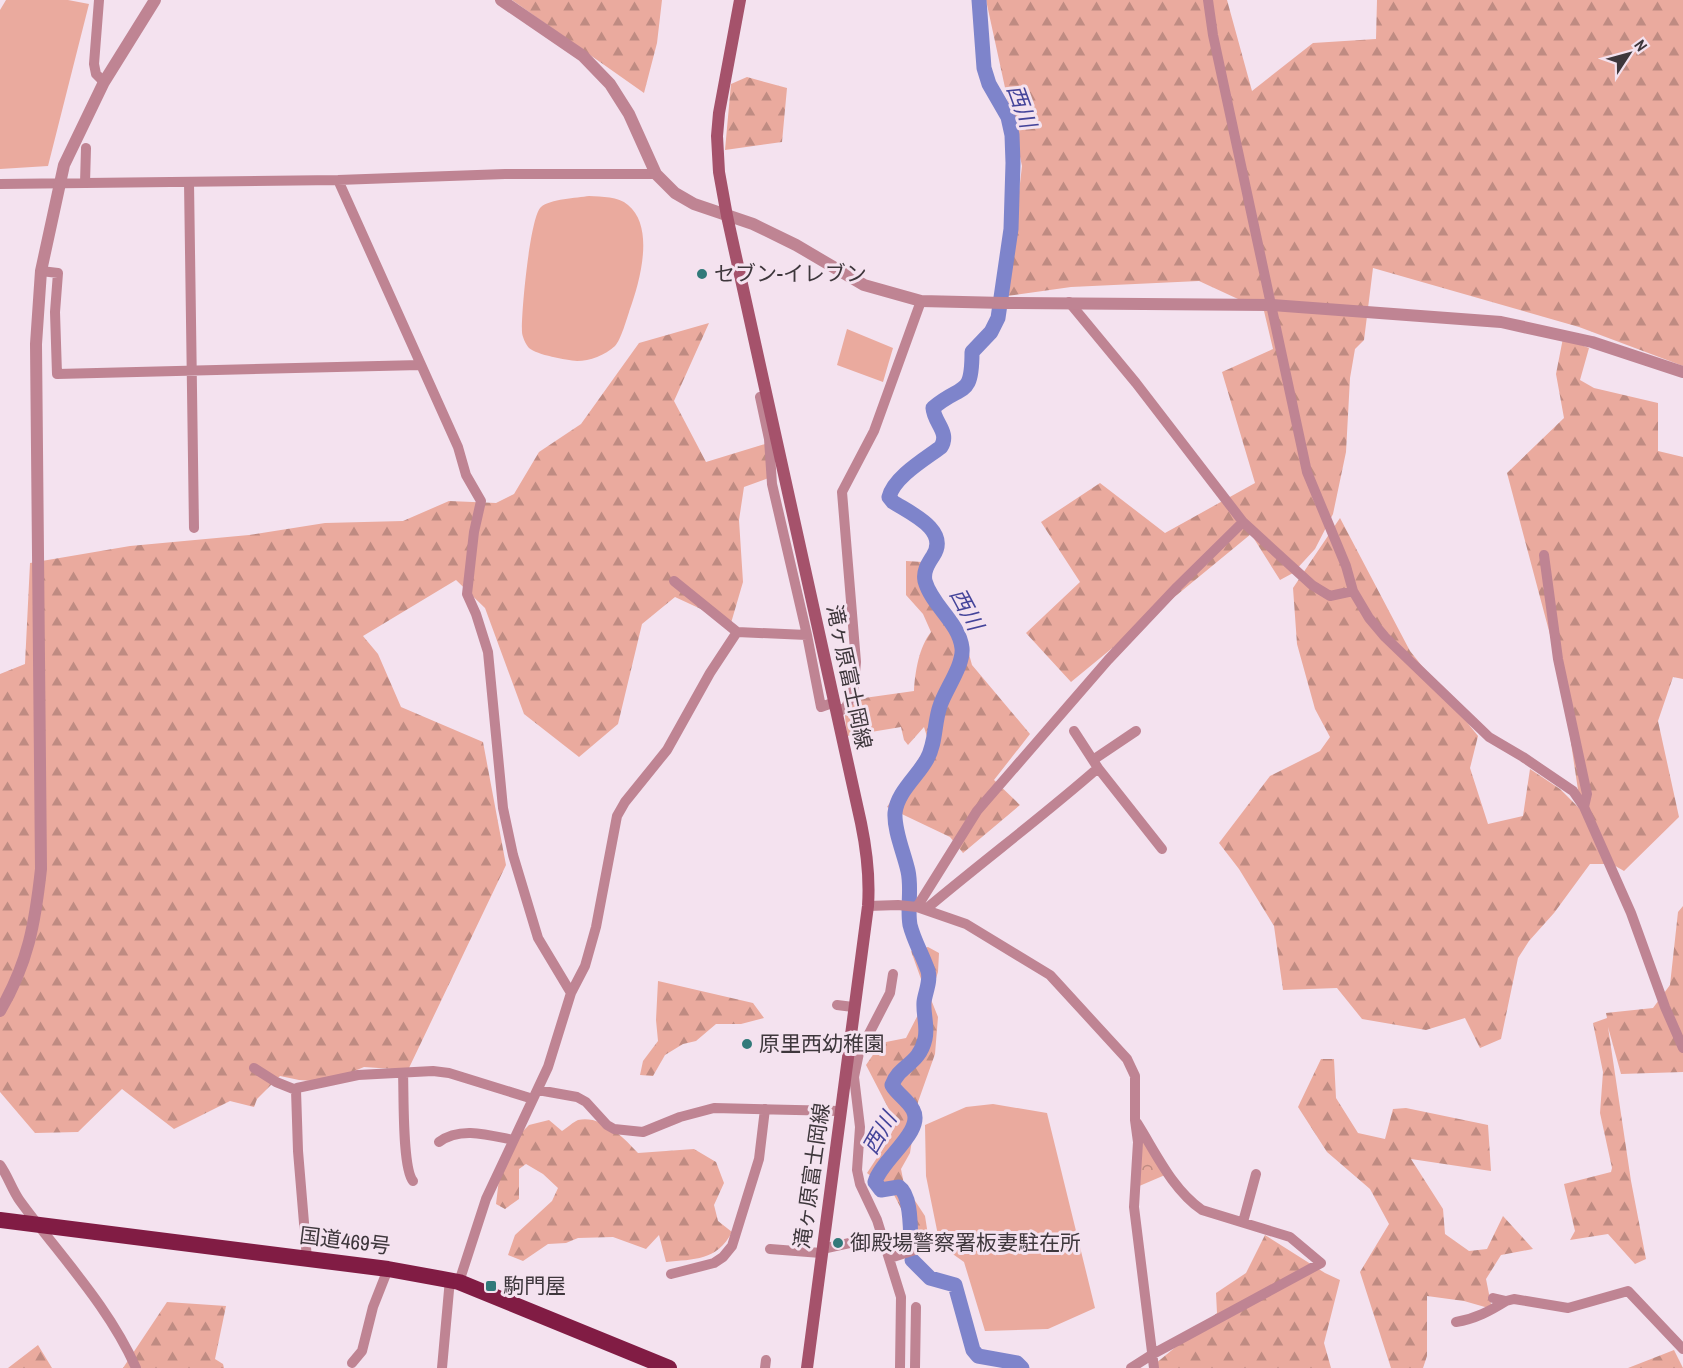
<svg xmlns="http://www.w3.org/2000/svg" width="1683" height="1368" font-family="'Archivo Narrow','Noto Sans JP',sans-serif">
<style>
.green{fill:#eaaa9e}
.forest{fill:url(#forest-firs)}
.park{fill:url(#park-crowns)}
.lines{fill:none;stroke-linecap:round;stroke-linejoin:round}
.river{stroke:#7e84cb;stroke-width:15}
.minor{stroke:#bf8493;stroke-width:10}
.tertiary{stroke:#bf8493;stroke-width:12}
.secondary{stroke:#a5526b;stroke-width:12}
.trunk{stroke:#811c44;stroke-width:16}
.poi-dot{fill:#317a7a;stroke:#f4e2ef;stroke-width:2}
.labels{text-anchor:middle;stroke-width:6;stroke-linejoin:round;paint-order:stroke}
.poi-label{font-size:21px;fill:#3e373c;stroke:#f4e2ef;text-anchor:start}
.street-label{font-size:21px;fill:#3e373c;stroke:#f4e2ef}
.water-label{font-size:22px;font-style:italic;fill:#44449a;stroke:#f4e2ef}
</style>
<defs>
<pattern id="forest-firs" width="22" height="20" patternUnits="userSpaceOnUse" patternTransform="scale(1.5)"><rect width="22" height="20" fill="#eaaa9e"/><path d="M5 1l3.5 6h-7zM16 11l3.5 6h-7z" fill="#bf8b82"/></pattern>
<pattern id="park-crowns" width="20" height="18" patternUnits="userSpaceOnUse" patternTransform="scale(1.5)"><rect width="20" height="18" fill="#eaaa9e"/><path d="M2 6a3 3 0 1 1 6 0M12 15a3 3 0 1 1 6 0" fill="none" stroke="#bf8b82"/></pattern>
</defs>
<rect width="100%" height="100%" fill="#f4e2ef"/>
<path class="green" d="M6 0H68L89 4 48 166 0 169V10Z
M589 196C602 197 618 196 628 205 655 227 640 281 630 309 627 318 621 340 615 346 605 355 590 361 577 361 566 360 537 355 529 348 526 345 522 336 522 332 521 314 530 216 541 207 550 199 577 198 589 196Z
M847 329 893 348 883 382 837 365Z
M993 1104 1047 1113 1095 1308 1048 1329 985 1331 964 1262 940 1245 926 1176 925 1125 966 1107Z"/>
<path class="forest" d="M512 0H662L657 43 644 93Z
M986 0H1227L1252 91 1313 43 1376 39 1377 0H1683V366L1579 327 1373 268 1364 340 1355 349 1350 378 1346 452 1333 514 1315 549 1293 573 1280 580 1251 534 1071 682 1026 633 1080 582 1041 522 1100 483 1165 533 1255 483 1222 372 1273 349 1264 311 1199 281 1071 287 1007 296 1022 166Z
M747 77 787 88 782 142 725 150 731 84Z
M709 323 674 401 706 462 765 444 774 476 744 487 739 520 743 582 731 623 675 597 642 624 618 724 579 757 524 714 485 608 456 580 363 636 378 654 401 707 483 742 506 865 408 1070 364 1067 328 1082 299 1080 280 1076 257 1099 254 1107 230 1101 174 1129 122 1089 78 1132 35 1133 0 1092V674L25 664 30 563 130 546 249 535 325 523 403 521 449 501 496 503 514 494 539 452 581 424 639 343Z
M1563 338 1589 348 1580 380 1594 388 1658 403V451L1683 457V679L1673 677 1658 721 1679 817 1624 871 1612 864H1590L1554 913 1529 941 1518 958 1501 1039 1480 1048 1465 1018 1426 1030 1362 1019 1337 988 1283 990 1274 926 1239 869 1219 843 1270 776 1320 751 1330 737 1315 709 1297 644 1293 588 1340 518 1410 651 1478 736 1470 768 1488 824 1523 816 1530 769 1560 789 1581 810 1561 676 1507 473 1564 418 1556 374Z
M906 561 923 562 930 585 962 629 972 665 1030 734 994 780 1020 805 963 853 950 837 887 807 929 743 924 727 908 745 904 740 901 727 847 736 845 716 857 699 914 691C915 672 919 647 931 632L923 614 906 595Z
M1683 906V1072L1621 1074 1608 1027 1631 1181 1646 1259 1635 1264 1608 1234 1570 1240 1575 1231 1564 1184 1611 1172 1612 1168 1600 1113 1603 1072 1593 1023 1607 1018 1606 1013 1653 1008 1670 985 1678 912Z
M928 947 939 953 938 972 930 997 938 1017 935 1054 918 1102 910 1153 901 1169 904 1184 925 1216 928 1235 918 1241 893 1193 867 1173 888 1141 896 1123 866 1065 881 1043 906 1038 923 1005 921 979 911 951Z
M658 981 753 1003 764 1018 741 1024H716L696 1041 683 1044 665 1055 653 1076 640 1075 643 1061 658 1041 656 1020Z
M1321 1059H1334L1336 1098 1358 1133 1385 1139 1393 1109 1406 1108 1488 1125 1491 1171 1411 1159 1443 1209 1445 1234 1469 1251 1487 1249 1503 1216 1533 1249 1501 1255 1486 1279 1492 1309 1464 1301 1427 1296V1356L1423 1368H1391L1360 1272 1389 1224 1370 1189 1327 1152 1298 1107Z
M549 1120 562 1131C567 1128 573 1122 578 1120 602 1115 623 1137 638 1153L694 1149 716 1162 724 1183 714 1205 718 1221 732 1232C717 1261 694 1259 666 1262L659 1235 646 1249 613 1237 578 1238 566 1243 548 1244 523 1261 508 1255 515 1235 552 1201 558 1188 543 1174 526 1164 519 1169V1199L505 1209 496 1204 499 1179 522 1132 529 1125Z
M1265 1235 1325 1273 1340 1280 1324 1343 1331 1368H1157L1155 1364 1217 1313 1216 1293 1246 1273Z
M167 1302 226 1306 215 1359 223 1364 224 1368H123Z
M38 1345 52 1368H8Z
M1674 1350 1683 1368H1628Z"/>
<path class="park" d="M1140 1130 1165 1175 1137 1187Z"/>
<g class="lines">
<path class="river" d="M911 1245C910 1230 912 1196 899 1187L881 1190 875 1182C881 1160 925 1131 913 1110 908 1100 897 1094 892 1085 899 1065 919 1065 925 1039 928 1027 923 1014 924 1002 925 993 931 981 928 971 923 956 914 941 910 925 907 908 912 889 908 871 904 853 894 831 895 813 897 792 918 776 927 759 936 743 934 723 940 706 945 690 964 665 962 648 959 622 932 606 925 581 923 571 928 564 933 556 950 530 910 513 893 502L889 497C894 477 925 459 941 447 950 432 934 423 933 408 962 383 972 399 972 352L991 332 998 318 1011 229 1013 163 1012 135 1008 117 989 84 984 68 979 0
M912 1260 930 1278 955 1285 973 1350 978 1356 1017 1363 1022 1368"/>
<path class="minor" d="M99 0 94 64 96 74 104 82
M1208 0 1213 35 1307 472 1346 566 1353 591 1369 618 1385 637 1489 737 1523 757 1573 791 1584 807 1631 913 1665 1007 1683 1048
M338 180 458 447 466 475 481 501 474 532 467 594 476 614 488 652 503 808 513 855 538 938 571 993
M189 182 194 528
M85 183 86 148
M0 184 338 180 505 174H656
M41 271 58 273 55 312 57 374 420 365
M1069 302 1136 383 1243 522 1312 585 1330 596 1353 591
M760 397 769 439 772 484 807 635 821 707 835 702
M1544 555 1558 659 1587 794 1584 807
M737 632 807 635
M837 713 846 707 853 693 856 662 842 492 874 431 921 301
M1093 760 1136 731
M1098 768 1162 849
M868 906 898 905 917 907 966 924 1050 975 1127 1059 1135 1076V1120L1138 1142 1134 1207 1154 1368
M917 907 977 811 1108 660 1177 587 1243 522
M926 909C983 861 1042 817 1098 768L1074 731
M837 1005 853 1007
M254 1068 276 1082 296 1090 297 1088 358 1075 433 1071 449 1073 533 1099
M403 1073C404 1094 402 1168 413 1181
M845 1076 854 1077 860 1127 857 1170 860 1184 877 1220 901 1297 900 1368
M854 1077 859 1053 890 993 893 974
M296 1090 298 1151 307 1259
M538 1090 577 1097 586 1102 607 1125 614 1129 643 1132 680 1117 714 1108 840 1111
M439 1142C460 1126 489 1135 513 1140
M0 1165C8 1176 12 1190 20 1201 60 1256 108 1305 136 1368
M1243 1222 1256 1174
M770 1249 821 1253
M822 1249 882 1236
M890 1258 918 1249
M671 1274 714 1263 723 1257 732 1246 759 1159 765 1109
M459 1282 486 1199 548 1067 571 993 585 966 596 927 617 816 625 802 667 750 710 673 737 632 674 581
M1493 1298 1506 1301 1514 1299 1568 1308 1628 1291 1683 1349
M1456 1322C1475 1319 1490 1311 1506 1301
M352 1363 362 1351 373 1307 388 1269
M442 1368 450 1279
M765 1368 766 1360
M915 1368 916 1307
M1131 1368 1153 1354 1321 1263 1290 1237 1202 1210C1172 1189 1156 1153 1137 1123"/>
<path class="tertiary" d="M501 0 583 56 610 84 629 114 656 174 675 193 694 204 753 224 796 245 864 285 921 301 1004 303 1272 305 1501 322 1592 342 1683 372
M0 1011C28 963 35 924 41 869L36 344 41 271 64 165 104 82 155 0"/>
<path class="secondary" d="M740 0 719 113 717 136 719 172 727 216 861 823C867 852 870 877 868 906L807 1368"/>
<path class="trunk" d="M0 1220 388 1269 459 1282 669 1368"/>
</g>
<g class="poi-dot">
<circle cx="702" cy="274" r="6"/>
<circle cx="747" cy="1044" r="6"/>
<circle cx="838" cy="1243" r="6"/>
<rect x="485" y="1280" width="12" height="12" rx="3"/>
</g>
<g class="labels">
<g class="poi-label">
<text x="714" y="281">セブン-イレブン</text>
<text x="759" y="1051">原里西幼稚園</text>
<text x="850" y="1250">御殿場警察署板妻駐在所</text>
<text x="503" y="1293">駒門屋</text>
</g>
<g class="street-label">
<text transform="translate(849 677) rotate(78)" y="7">滝ヶ原富士岡線</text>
<text transform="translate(812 1176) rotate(-82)" y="7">滝ヶ原富士岡線</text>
<text transform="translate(345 1241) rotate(7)" y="7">国道469号</text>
</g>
<g class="water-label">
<text transform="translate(1022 106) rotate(70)" y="8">西川</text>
<text transform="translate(967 609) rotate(62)" y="8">西川</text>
<text transform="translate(879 1133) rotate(-60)" y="8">西川</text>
</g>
</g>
<g transform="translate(1629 54) rotate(54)" stroke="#f4e2ef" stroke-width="4.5" paint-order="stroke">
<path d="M0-4.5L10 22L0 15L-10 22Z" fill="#3e373c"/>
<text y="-9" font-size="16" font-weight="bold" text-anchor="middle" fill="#3e373c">N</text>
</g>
</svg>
